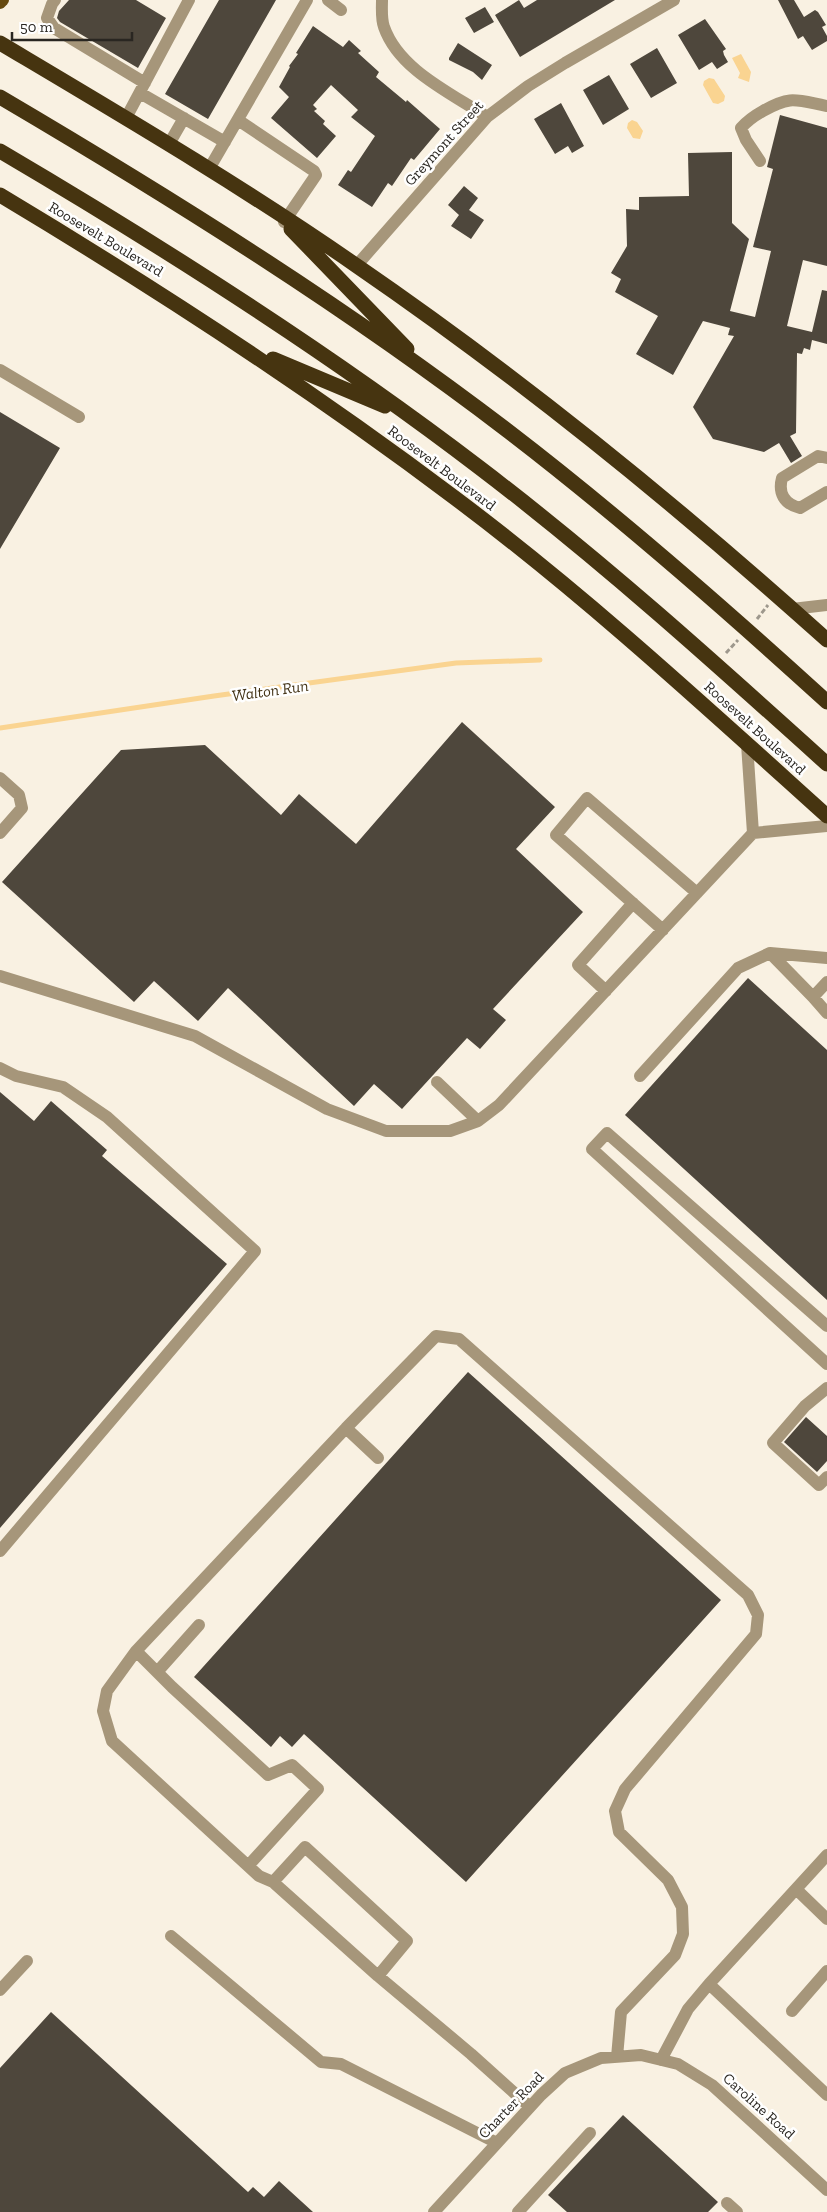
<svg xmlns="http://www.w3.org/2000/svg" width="827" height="2212" font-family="'Zilla Slab',serif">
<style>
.water{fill:#fad491}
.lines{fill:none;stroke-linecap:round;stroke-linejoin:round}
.stream{stroke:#fad491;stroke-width:5}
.building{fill:#4e473c}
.path{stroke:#9e988d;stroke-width:3;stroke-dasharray:5 2.5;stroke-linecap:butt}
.minor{stroke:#a6967a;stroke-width:12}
.major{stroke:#664a10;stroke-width:12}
.highway{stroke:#463410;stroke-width:15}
.labels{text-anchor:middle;stroke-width:5;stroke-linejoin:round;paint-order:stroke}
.street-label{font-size:15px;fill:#292621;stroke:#fff}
.water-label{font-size:16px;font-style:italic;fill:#423215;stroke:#fff}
</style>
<rect width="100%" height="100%" fill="#f9f1e2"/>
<path class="water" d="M741 54 751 72 749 82 738 78 740 73 732 58Z
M709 78 714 79 725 96 724 101 718 104 713 103 703 85 704 81Z
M632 120 637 122 643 131 640 139 633 138 627 128 628 123Z"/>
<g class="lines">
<path class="stream" d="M0 728 214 696 456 663 540 660"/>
</g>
<path class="building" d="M69 0H136L166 18 138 68 60 22 57 18 59 11Z
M219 0H276L208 119 165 94Z
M519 0 524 8 537 0H615L520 57 495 15Z
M778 0H794L804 17 815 10 818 12 826 25 822 27 827 36V41L812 50 803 36 798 39Z
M485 7 494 22 474 33 465 18Z
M705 19 726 49 723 51 724 55 728 62 717 69 712 62 699 70 678 35Z
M313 26 343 47 349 40 361 51 358 53 379 72 376 77 406 102 407 100 440 129 414 160 411 158 392 186 388 183 372 207 338 185 348 170 351 172 375 136 351 117 358 110 331 85 313 105 317 109 314 111 325 121 323 124 336 136 317 158 271 118 289 97 279 87 290 67 289 66 298 54 296 53Z
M458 43 492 65 482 80 473 72 449 60V58Z
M657 48 677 83 651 98 630 64Z
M609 75 629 109 603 125 583 90Z
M561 103 584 146 572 153 568 146 555 154 534 119Z
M780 115 827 128V266L803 260 787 326 812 332 822 290 827 291V344L812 340 810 350 804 348 802 354 797 353 796 433 790 436 802 456 791 463 779 443 764 452 713 439 693 407 734 336 728 335 730 328 703 321 673 375 636 354 658 316 615 292 621 279 611 273 627 246 626 209 639 210V197L689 196 688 153 732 152V223L749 239 730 311 755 317 771 251 753 247 773 169 767 167Z
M464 186 478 198 469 210 484 220 471 239 451 226 459 215 448 205Z
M0 412 60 448 0 549Z
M462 722 555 807 516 849 583 912 493 1009 506 1020 480 1049 467 1038 402 1109 374 1084 354 1106 228 988 198 1021 154 981 134 1002 2 882 121 750 205 745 281 815 299 794 356 844Z
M748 978 827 1050V1300L625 1115Z
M0 1092 34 1121 51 1101 107 1150 102 1156 227 1264 0 1528Z
M468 1372 721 1600 466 1882 304 1734 292 1747 280 1736 271 1747 194 1677Z
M806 1417 827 1436V1461L817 1472 784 1442Z
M51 2012 248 2192 253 2187 264 2197 279 2181 313 2212H0V2068Z
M623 2115 718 2202 708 2212H567L548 2195Z"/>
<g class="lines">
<path class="path" d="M757 619 768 605
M726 653 738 640"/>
<path class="minor" d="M55 0 52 4 47 18 54 28 145 83
M328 0 341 10
M382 0C382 8 381 19 384 27 399 70 451 93 487 117
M140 93 225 142
M126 118 189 0
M238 120 314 171 316 175 284 222
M169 144 184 118
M760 161 746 140 741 128C748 120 754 116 763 111 791 95 796 100 827 106
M209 169 307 0
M357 265 487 117 528 86 565 63 674 0
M0 370 79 417
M827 458 818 456 782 478C778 493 784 504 800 508L827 492
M792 609 827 605
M747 744 753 833
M0 778 19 795 22 808 0 833
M663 930 556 835 587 798 697 893
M770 953 827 958
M0 976 195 1036 327 1109 386 1131H450L478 1121 499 1105 753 833 827 826
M827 982 813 997 827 1013
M606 991 578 965 633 903
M0 1068 16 1076 63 1087 107 1117 255 1251 0 1551
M640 1076 738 968 770 953 813 997
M437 1082 478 1121
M827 1326 607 1133 592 1149 827 1364
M827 1388 805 1406 773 1443 819 1485 827 1477
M346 1428 436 1336 459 1339 748 1595 758 1615 756 1634 625 1789 615 1811 619 1832 668 1880 682 1907 683 1934 675 1955 621 2012 617 2057
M136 1651 172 1687 268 1775 292 1765 318 1789 248 1866
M158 1671 199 1625
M273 1882 259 1876 112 1741 103 1711 107 1691 136 1651 346 1428 378 1458
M796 1889 827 1919
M171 1936 321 2062 341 2064 497 2143
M378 1976 407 1941 305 1847 273 1882 378 1976 471 2054 530 2107
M709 1984 827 1855
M0 1990 27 1961
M792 2011 827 1971
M661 2060 688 2009 709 1984 827 2095
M727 2203 737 2212
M434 2212 541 2095 565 2073 601 2058 641 2055 678 2064 712 2085 827 2190
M518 2212 590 2133"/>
<path class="major" d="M0 3 3 0"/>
<path class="highway" d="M0 43C121 115 242 186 357 266 523 380 678 506 827 640
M0 97C175 200 347 308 508 431 619 516 724 608 827 702
M0 151C165 248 327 351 480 468 601 560 714 662 827 764
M0 195C157 289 309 388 455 498 586 596 706 707 827 816
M291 229 407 349
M273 359 385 406"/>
</g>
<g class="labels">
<g class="street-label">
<text transform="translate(444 143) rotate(-48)" y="5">Greymont Street</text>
<text transform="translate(106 239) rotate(31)" y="5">Roosevelt Boulevard</text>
<text transform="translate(442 468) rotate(37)" y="5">Roosevelt Boulevard</text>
<text transform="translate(755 728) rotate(42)" y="5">Roosevelt Boulevard</text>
<text transform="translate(511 2105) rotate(-46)" y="5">Charter Road</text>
<text transform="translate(759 2106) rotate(42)" y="5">Caroline Road</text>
</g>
<g class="water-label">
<text transform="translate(270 690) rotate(-8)" y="6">Walton Run</text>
</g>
</g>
<path d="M12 32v8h120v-8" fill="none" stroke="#292621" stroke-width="2.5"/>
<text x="20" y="32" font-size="15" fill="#292621" stroke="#ffffff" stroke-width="4" paint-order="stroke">50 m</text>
</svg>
